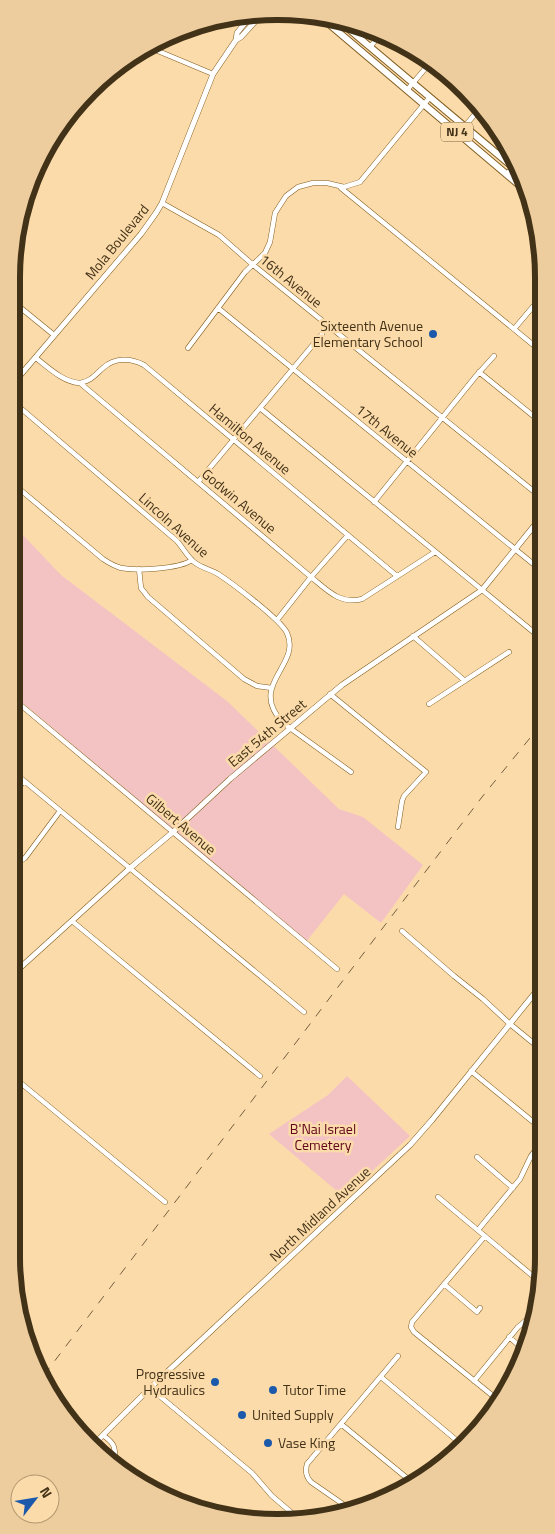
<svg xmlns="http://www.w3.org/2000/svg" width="555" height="1534" font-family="'Titillium Web',sans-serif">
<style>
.green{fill:#f3c3c3}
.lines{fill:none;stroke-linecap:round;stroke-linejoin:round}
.minor-casing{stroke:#825d1e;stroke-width:5.5}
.tertiary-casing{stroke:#825d1e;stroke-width:6}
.primary-casing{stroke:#825d1e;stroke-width:8}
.minor{stroke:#fff;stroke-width:4.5}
.tertiary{stroke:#fff;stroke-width:5}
.primary{stroke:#fff;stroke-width:6}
.rail{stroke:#74603f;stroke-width:1;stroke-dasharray:9 9;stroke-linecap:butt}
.poi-dot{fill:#1b59aa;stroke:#fcdbaa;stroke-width:2}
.labels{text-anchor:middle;stroke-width:5;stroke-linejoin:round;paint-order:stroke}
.shield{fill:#fcdbaa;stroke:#7a6544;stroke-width:1}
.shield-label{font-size:12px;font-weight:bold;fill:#423218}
.street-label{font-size:14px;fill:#423218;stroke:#fcdbaa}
.poi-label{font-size:14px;fill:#423218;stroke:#fcdbaa;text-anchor:start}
.park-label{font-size:14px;fill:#5f0419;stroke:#fcdbaa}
.rim{fill:none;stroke:#423218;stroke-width:6}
</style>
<rect width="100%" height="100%" fill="#fcdbaa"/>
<path class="green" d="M11 531 21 533 61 575 227 701 339 809 363 817 423 865 381 923 344 894 306 942 11 693Z
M347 1076 410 1136 344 1197 269 1134 328 1095Z"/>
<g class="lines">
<defs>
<path id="minor" d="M146 46 213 74
M370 47 381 34
M407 90 430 63
M70 112 82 104 100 86
M465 126 481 107
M507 174 517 162
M341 188 542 352
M162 203 219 235 252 264 542 498
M16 244 22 241
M11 300 54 335
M218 308 542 571
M514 329 542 296
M188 348 245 272 265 253 270 242 275 213 286 196 298 187 313 183H327L344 187 360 182 430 97
M36 358C49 368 63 382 80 383L311 577C327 590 340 605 362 599L435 552
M479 372 542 423
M80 383C91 381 95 375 103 368 115 357 131 358 144 365L397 576
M11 400 177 541C183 548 187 556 194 562 201 568 210 569 218 574 232 583 281 620 287 633 302 666 247 684 283 723L351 772
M260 408 542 639
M11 482 103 559C109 563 114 566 121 568 137 571 179 569 192 560
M198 482 322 334
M374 502 476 376 494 356
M139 569 141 588 148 597 244 679 257 686 272 688
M277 620 311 577 348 535
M413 636 465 681
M330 694 426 772 404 796 402 801 398 827
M11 697 337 969
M429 704 509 652
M11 770 304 1012
M11 797 24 781
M11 864 17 863 25 858 60 811
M72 921 260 1076
M402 931 454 976 483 999 510 1024 543 1051
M471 1071 543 1130
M11 1075 165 1202
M477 1157 513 1188
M438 1197 540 1282
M535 1205 544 1211
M478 1230 520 1179 531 1156 543 1140
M485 1236 412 1322 411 1327 414 1332 498 1400
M444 1284 477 1312 480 1308
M509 1337 523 1349
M381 1377 461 1444
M474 1381 518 1327 537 1311
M150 1388 252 1473 272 1496 299 1519
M341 1424 413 1483
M104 1436C117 1445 114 1449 116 1464
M350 1509 311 1482C306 1477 305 1471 307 1464L398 1356"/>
<path id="tertiary" d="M236 40 237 33 252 14
M11 386 141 234 156 213 162 203 213 74 236 40 241 37 261 15
M11 976 129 869 173 832 230 779 342 685 482 590 542 516
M93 1445 150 1388 410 1145 432 1120 543 983"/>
<path id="primary" d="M323 19 525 190
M338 20 520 173"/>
</defs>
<use href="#minor" class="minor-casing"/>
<use href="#tertiary" class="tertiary-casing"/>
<use href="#primary" class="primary-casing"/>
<use href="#minor" class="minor"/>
<use href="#tertiary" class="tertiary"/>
<use href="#primary" class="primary"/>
<path class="rail" d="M44 1375 482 797 543 722"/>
</g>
<g class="poi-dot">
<circle cx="433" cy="334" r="5"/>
<circle cx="215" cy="1382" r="5"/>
<circle cx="273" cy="1390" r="5"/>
<circle cx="242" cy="1415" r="5"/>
<circle cx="268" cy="1443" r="5"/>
</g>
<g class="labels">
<rect class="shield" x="441" y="122.5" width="32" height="19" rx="4"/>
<g class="shield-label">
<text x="457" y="136">NJ 4</text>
</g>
<g class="street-label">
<text transform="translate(117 242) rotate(-51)" y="5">Mola Boulevard</text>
<text transform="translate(291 281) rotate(39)" y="5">16th Avenue</text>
<text transform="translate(387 431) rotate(39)" y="5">17th Avenue</text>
<text transform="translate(250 439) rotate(40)" y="5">Hamilton Avenue</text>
<text transform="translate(239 501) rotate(40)" y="5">Godwin Avenue</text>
<text transform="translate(174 525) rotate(42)" y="5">Lincoln Avenue</text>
<text transform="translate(267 733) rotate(-40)" y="5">East 54th Street</text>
<text transform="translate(181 824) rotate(40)" y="5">Gilbert Avenue</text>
<text transform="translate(320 1214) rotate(-43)" y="5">North Midland Avenue</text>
</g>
<g class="poi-label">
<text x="423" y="331" text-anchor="end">Sixteenth Avenue<tspan x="423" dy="16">Elementary School</tspan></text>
<text x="205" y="1379" text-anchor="end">Progressive<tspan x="205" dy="16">Hydraulics</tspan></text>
<text x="283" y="1395">Tutor Time</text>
<text x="252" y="1420">United Supply</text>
<text x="278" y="1448">Vase King</text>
</g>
<g class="park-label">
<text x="323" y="1134">B'Nai Israel<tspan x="323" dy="16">Cemetery</tspan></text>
</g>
</g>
<path d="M0 0H555V1534H0ZM277 20H278A257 257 0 0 1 535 277V1257A257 257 0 0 1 278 1514H277A257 257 0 0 1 20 1257V277A257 257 0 0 1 277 20Z" fill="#edcd9e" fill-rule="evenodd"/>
<path class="rim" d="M277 20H278A257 257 0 0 1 535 277V1257A257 257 0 0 1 278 1514H277A257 257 0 0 1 20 1257V277A257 257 0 0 1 277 20Z"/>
<g transform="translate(35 1499) rotate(59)"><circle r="24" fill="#fcdbaa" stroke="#b29770"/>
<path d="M0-4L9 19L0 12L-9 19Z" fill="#1b59aa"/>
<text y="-8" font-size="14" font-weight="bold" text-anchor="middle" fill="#423218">N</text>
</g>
</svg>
